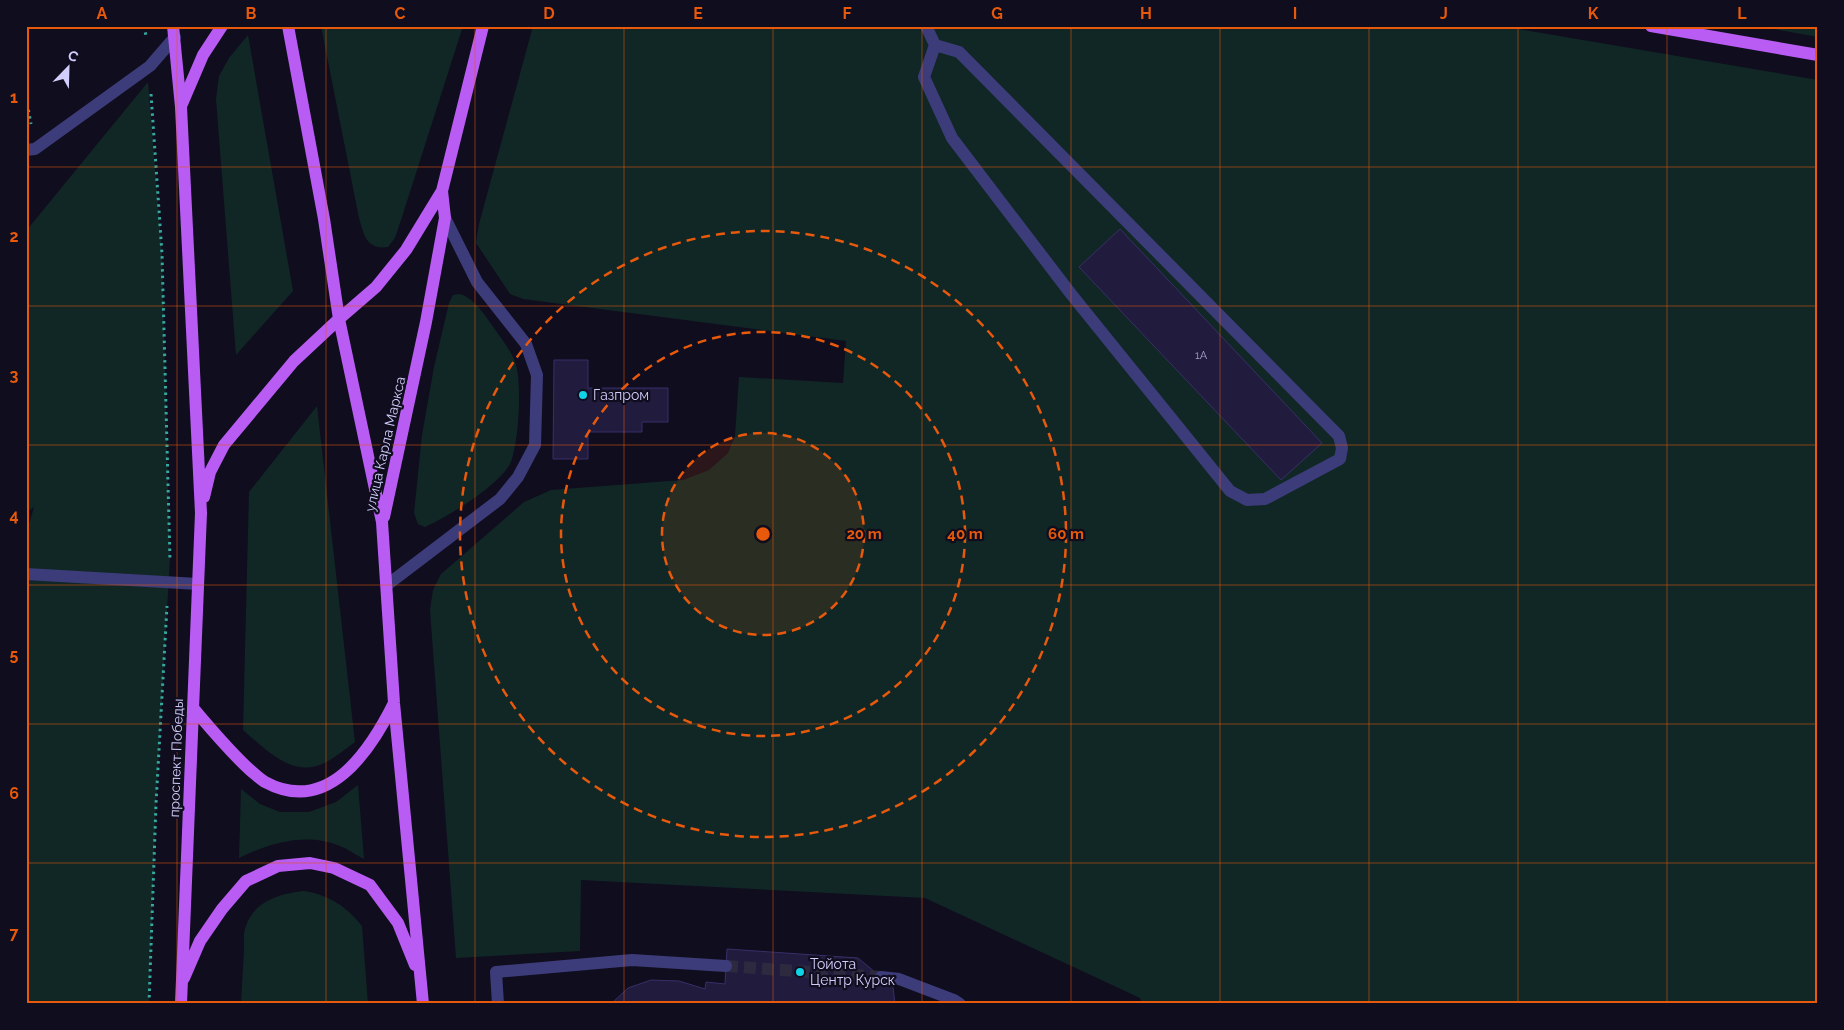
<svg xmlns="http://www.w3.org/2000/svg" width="1844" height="1030" font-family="Raleway,sans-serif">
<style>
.green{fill:#112726}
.building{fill:#211b3d;stroke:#392f68}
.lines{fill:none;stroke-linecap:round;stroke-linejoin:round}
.minor-tunnel{stroke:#2d2a3f;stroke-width:12;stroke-dasharray:12 6;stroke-linecap:butt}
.path{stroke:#35a89f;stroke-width:3;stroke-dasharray:2.5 4;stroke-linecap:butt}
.minor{stroke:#3d3c7a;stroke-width:12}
.major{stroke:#b95cf4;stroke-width:12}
.grid{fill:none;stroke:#e8590c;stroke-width:1;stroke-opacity:0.55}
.ring{fill:none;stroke:#e8590c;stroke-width:2.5;stroke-dasharray:9 6}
.poi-dot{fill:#10d3e6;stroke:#100d1e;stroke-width:2}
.labels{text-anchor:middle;stroke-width:4.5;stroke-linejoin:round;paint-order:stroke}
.number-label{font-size:11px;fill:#a6a1cc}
.poi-label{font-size:14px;fill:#d2cefc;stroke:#100d1e;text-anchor:start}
.street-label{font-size:14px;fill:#d2cefc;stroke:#100d1e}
.centre{fill:#e8590c;stroke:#100d1e;stroke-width:2.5}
.ring-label{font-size:15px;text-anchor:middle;font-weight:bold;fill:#e8590c;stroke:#100d1e;stroke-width:4.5;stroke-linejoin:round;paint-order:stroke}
.neatline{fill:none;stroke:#e8590c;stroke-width:2}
.grid-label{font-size:16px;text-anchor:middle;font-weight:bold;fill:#e8590c}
</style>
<rect width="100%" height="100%" fill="#100d1e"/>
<path class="green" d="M321 26H463L402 217 395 238 388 247C367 250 364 236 359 218Z
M533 26H1501L1818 80V1004H1142L1140 998 925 898 581 880 580 951 456 958 430 610 433 590 441 574 524 502 551 490 683 480 709 470 728 453 735 436 739 377 843 383 846 341 523 299 510 294 476 243 479 224Z
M1758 26H1818V37Z
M248 35 293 291 236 355 216 99 219 76 229 58Z
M148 82 162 254 170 558 156 804 149 1004H26V534L34 507 26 513V231Z
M459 294C471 296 482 311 489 321 497 333 508 346 514 359 523 378 519 444 510 464 498 486 449 516 425 527L418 524 414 513 422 435 434 367 449 303 453 295Z
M317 406 355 742C348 747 341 753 333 758 296 783 270 753 243 730L249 492Z
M358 785 364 859C356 855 348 849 340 846 306 832 270 843 239 858L241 789 260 804 280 812H309L336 802Z
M305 891C330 896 346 906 362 926L368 1004H241C242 986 243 968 244 949 244 942 243 933 246 926 254 901 281 893 305 891Z"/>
<path class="building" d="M1120 229 1322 443 1281 480 1079 267Z
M554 360H588V388H668V422H642V432H588V459H553Z
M727 949 858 958 893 987 895 1004H611L628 988 651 980 679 981 705 989 706 982 725 984Z"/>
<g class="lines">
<path class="minor-tunnel" d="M726 966 881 977"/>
<path class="path" d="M144 26 146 36
M151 94 162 254 170 560
M26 97 31 124
M149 1004 156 804 167 606"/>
<path class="minor" d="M926 26 935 45 959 52 1339 436 1342 448 1340 459 1265 499 1247 500 1230 491 1071 294 952 138 924 77 935 45
M26 150 35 149 150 66 175 37
M26 574 198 584
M387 585 500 499 518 477 535 445 537 375 526 344 477 282 445 218
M881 977 899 979 954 1000 960 1004
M498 1004 496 972 632 960 726 966"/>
<path class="major" d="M173 26 181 107 201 513 181 1004
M288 26 324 219 339 319 382 522 394 703 423 1004
M1651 26 1818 55
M182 104 203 55 222 26
M204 497 210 472 224 445 294 361 339 319 376 287 406 250 442 191
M384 517 426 322 445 218 442 191 483 26
M193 708C211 729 229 751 250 770 255 774 260 779 265 782 328 816 370 751 394 703
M184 978 200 941 222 909 246 881 278 866 310 863 334 868 370 885 398 923 415 965"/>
</g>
<path class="grid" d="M177 26V1004M326 26V1004M475 26V1004M624 26V1004M773 26V1004M922 26V1004M1071 26V1004M1220 26V1004M1369 26V1004M1518 26V1004M1667 26V1004M26 167H1818M26 306H1818M26 445H1818M26 585H1818M26 724H1818M26 863H1818"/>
<circle cx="763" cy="534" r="101" fill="#e8590c" fill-opacity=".12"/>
<g class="ring">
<circle cx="763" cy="534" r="101"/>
<circle cx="763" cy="534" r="202"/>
<circle cx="763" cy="534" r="303"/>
</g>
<g class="poi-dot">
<circle cx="583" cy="395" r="5"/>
<circle cx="800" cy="972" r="5"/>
</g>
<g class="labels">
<g class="number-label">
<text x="1201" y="359">1А</text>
</g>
<g class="poi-label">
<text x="593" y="400">Газпром</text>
<text x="810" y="969">Тойота<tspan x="810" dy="16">Центр Курск</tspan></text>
</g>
<g class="street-label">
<text transform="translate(385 444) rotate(-77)" y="5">улица Карла Маркса</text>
<text transform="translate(176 758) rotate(-88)" y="5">проспект Победы</text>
</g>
</g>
<circle cx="763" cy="534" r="8" class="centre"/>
<g class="ring-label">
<text x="864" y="539">20 m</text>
<text x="965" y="539">40 m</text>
<text x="1066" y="539">60 m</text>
</g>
<rect width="1844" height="1030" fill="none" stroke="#100d1e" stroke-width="55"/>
<g transform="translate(68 68) rotate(23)" stroke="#100d1e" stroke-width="4" paint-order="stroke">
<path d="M0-4L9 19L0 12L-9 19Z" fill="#d2cefc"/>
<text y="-8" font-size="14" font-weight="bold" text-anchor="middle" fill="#d2cefc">С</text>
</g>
<rect x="28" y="28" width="1788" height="974" class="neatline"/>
<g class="grid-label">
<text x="102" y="19">A</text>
<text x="251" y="19">B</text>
<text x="400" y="19">C</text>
<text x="549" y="19">D</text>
<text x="698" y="19">E</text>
<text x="847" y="19">F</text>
<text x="997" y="19">G</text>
<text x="1146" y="19">H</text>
<text x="1295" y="19">I</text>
<text x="1444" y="19">J</text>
<text x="1593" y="19">K</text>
<text x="1742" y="19">L</text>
<text x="14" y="103">1</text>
<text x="14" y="242">2</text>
<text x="14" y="381">3</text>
<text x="14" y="521">4</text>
<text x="14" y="660">5</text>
<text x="14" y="799">6</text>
<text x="14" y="939">7</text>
</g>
</svg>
